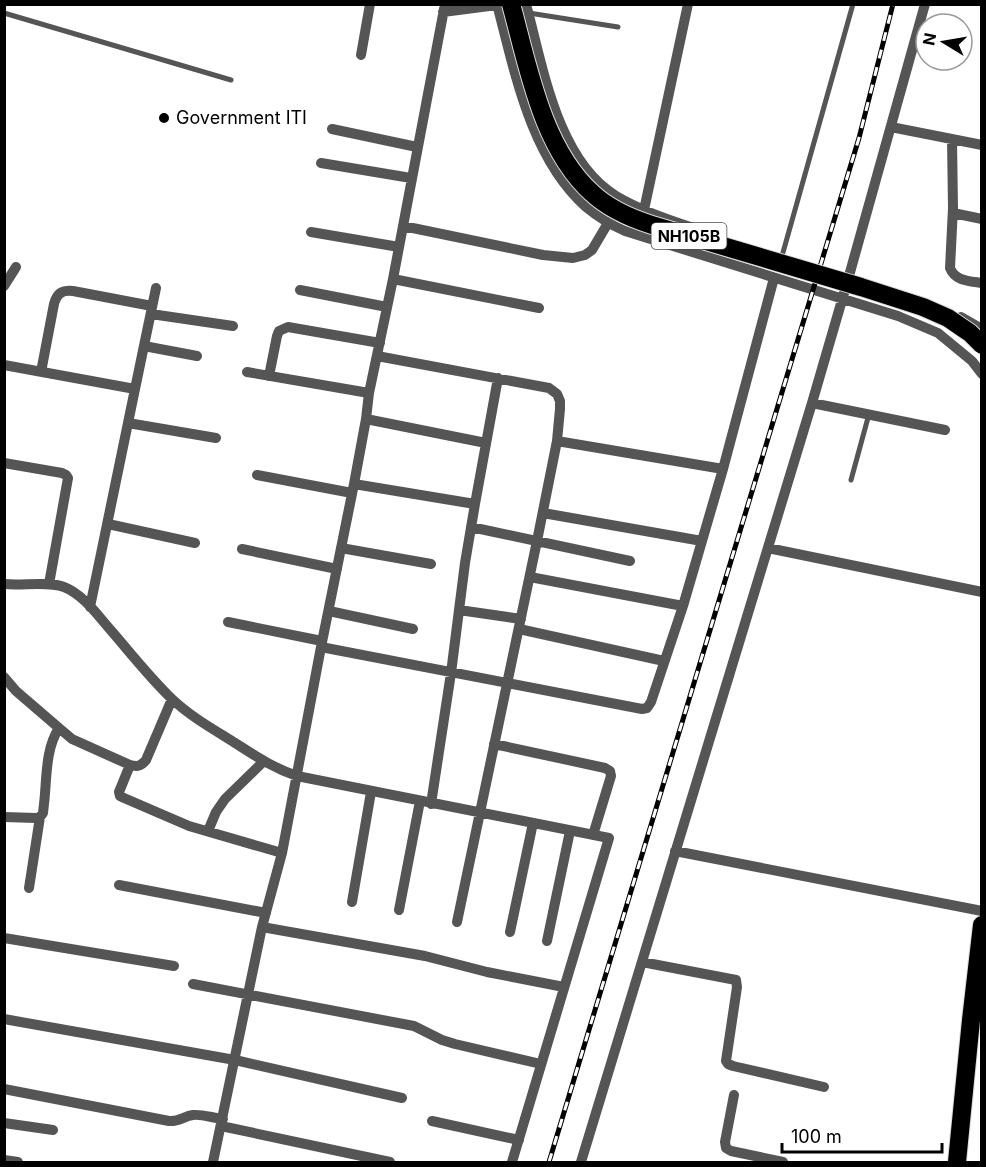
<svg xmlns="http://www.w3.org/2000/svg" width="986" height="1167" font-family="Inter,sans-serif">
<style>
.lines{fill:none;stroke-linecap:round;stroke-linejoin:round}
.highway-casing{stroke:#dbdbdb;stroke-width:20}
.lane{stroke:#555;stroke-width:5}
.street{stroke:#555;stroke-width:10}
.highway{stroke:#000;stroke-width:18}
.rail-casing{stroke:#000;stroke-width:5}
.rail{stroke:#fff;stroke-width:3;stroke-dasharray:9;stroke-linecap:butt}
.highway-bridge-casing{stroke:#dbdbdb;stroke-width:20;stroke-linecap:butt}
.highway-bridge{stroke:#000;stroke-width:18}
.poi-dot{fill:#000;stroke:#fff;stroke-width:2}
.labels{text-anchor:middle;stroke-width:5;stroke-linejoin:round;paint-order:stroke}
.shield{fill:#fff;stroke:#4c4c4c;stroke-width:1.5}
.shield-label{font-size:16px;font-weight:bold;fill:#000}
.poi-label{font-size:18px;fill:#000;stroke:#fff;text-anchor:start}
</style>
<rect width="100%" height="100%" fill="#fff"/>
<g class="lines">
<defs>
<path id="highway" d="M957 1162 971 1020 982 925"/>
</defs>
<use href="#highway" class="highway-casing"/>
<path class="lane" d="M4 13 231 80
M529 13 618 27
M782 256 853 4
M851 480 869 414"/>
<path class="street" d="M497 4C515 73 531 158 586 207 598 217 611 225 625 231L898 316 938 333 972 361 982 374
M526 4C543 67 557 160 616 196 643 212 673 221 702 231
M443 12 497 5
M361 55 370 4
M891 127 982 145
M332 129 417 147
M952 139 953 208 950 268C955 281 969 281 982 283
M321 163 411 178
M644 210 688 4
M953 213 982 219
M403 226 543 255 573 258 585 255 592 250 608 223
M311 232 399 247
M393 279 539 308
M4 286 16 267
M300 290 387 307
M151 314 233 326
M961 317 982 329
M144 346 197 356
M377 356 549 388 557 394 560 401V409L557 441 537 541 457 922
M4 365 135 389 156 288
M41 372 54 304C57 293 62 290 73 291L152 306
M247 372 369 393
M269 376 277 336 279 331 288 327 380 343
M812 403 945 430
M366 419 486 443
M128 423 216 438
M557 441 723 469
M4 463 62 473 66 475 68 478 49 584
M257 475 352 493
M354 484 475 504
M543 513 702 541
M108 524 195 543
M471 527 630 561
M341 548 431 564
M768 548 982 592
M242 549 337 569
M530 577 683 606
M4 584C22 586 48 581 64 587 82 594 96 613 108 627 129 651 149 677 172 699 188 714 206 725 224 736 250 752 268 766 297 776L609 838 512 1162
M90 607 135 389
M459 610 521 619
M329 611 413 629
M228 622 322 641
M519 629 664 661
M321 647 642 709 647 708 651 702 683 606 723 469 774 278
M4 677 16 691 59 728
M494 744 605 768 610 771 611 776 593 835
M130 765 119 792 120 796 124 798 189 826 282 853
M431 804 451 673 465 563 475 504 498 378
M4 817 36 818 40 817 43 813 44 804C47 779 45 749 59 728L72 739 130 765C138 767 141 766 146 760L172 699
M208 831 216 812 225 799 263 762
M675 851 982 911
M119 885 266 913
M29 888 40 817
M352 902 371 792
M399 910 420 801
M262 927 425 956 487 972 564 987
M510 932 533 823
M4 938 174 966
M547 941 570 831
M642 962 736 980 737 987 726 1061 728 1064 733 1066 824 1087
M193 984 414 1026 442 1040 455 1044 541 1064
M4 1019 235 1060 402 1098
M4 1089 169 1121C179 1122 184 1116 193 1115 202 1114 213 1118 223 1119
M734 1095 725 1142 726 1148 731 1151 783 1162
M432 1121 519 1140
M4 1123 53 1130
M221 1126 390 1162
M4 1160 18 1162
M213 1162 262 927 282 853 321 647 354 484 366 419 369 393 393 279 445 4
M581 1162 812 403 849 276 925 4"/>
<use href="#highway" class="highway"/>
<defs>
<path id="rail" d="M549 1162 859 138 893 4"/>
</defs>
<use href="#rail" class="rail-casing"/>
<use href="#rail" class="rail"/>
<defs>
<path id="highway-bridge" d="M511 4C528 66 542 148 592 193 609 209 630 218 652 225L861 287 923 307 948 318 970 333 982 345"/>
</defs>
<use href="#highway-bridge" class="highway-bridge-casing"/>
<use href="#highway-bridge" class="highway-bridge"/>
</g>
<circle class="poi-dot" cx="164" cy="118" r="6"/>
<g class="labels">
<rect class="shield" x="651.5" y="223" width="75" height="26" rx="4.5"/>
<g class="shield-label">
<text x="689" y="242">NH105B</text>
</g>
<g class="poi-label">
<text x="176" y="124">Government ITI</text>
</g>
</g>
<rect width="986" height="1167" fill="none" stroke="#000000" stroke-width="12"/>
<g transform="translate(944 42) rotate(281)"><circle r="28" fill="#ffffff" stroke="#999999" stroke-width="1.5"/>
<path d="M0-4.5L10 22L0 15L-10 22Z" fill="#000000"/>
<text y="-9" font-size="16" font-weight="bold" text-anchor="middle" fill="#000000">N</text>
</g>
<path d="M782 1143v9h160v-9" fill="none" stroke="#000000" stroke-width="3"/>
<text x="791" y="1143" font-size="18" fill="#000000" stroke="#ffffff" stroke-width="4.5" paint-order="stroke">100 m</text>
</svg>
